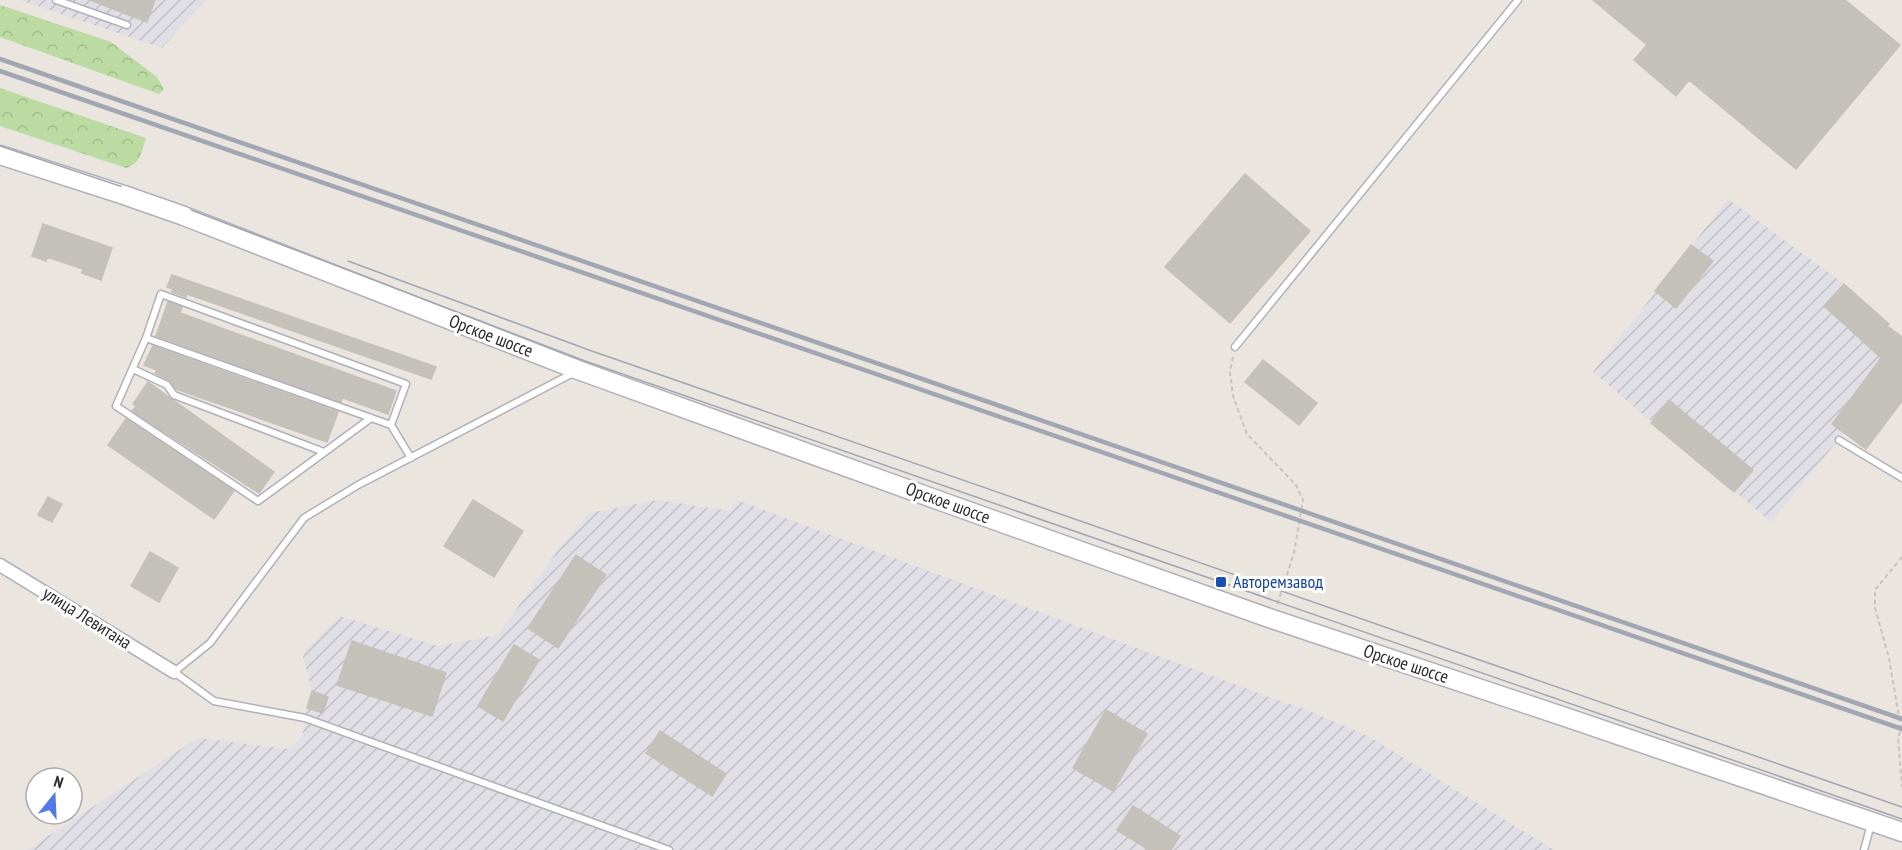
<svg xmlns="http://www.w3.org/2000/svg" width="1902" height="850" font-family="'PT Sans Narrow',sans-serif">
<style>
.industrial{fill:url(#industrial-furrows)}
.forest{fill:url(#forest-crowns)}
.building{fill:#c4c0ba;stroke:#c6c0b9;stroke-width:1.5}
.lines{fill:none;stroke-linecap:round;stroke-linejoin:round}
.lane-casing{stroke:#afb2ba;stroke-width:9}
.street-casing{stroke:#afb2ba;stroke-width:15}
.secondary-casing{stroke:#afb2ba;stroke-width:21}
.path{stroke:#c4c4c4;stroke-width:2;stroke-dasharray:4.5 3;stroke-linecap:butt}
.lane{stroke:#fff;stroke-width:6}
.street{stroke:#fff;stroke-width:12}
.secondary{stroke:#fff;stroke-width:18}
.tram{stroke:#a2a6b3;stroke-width:1.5}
.rail{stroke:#a2a6b3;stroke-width:4.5}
.secondary-bridge-casing{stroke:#afb2ba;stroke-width:21;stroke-linecap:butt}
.secondary-bridge{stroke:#fff;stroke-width:18}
.transit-dot{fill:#1a4fb4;stroke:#fff;stroke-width:2}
.labels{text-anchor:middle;stroke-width:6;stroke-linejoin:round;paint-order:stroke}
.street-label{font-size:18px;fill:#2b2b2b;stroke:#fff}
.transit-label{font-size:18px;fill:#164399;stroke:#fff;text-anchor:start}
</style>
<defs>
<pattern id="industrial-furrows" width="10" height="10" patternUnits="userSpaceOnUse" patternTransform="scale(1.5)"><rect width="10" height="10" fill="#e0dfe5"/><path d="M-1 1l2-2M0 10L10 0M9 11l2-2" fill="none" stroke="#c0c0c5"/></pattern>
<pattern id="forest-crowns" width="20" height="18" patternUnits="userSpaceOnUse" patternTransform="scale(1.5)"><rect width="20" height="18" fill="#bbdba2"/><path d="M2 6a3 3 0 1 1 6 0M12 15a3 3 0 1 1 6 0" fill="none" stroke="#a1bc8c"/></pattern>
</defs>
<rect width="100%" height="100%" fill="#ebe5df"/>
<path class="industrial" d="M20 0H206L162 48Z
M1728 199 1844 284 1899 335 1832 423 1844 433 1771 522 1593 372Z
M657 500 730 511 737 500 1269 697 1307 710 1368 736 1554 850H27L198 738 288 749 302 738 307 708 312 691 303 657 307 648 340 616 438 646 498 635 558 550 589 513Z"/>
<path class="forest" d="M0 5 111 42 157 77 164 89 159 94 0 37Z
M0 88 146 138C142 151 140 164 126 168L0 126Z"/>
<path class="building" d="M90 0H155L147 22Z
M1593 0H1845L1900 45 1796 169 1689 80 1676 96 1634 60 1647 45Z
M1245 174 1310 231 1230 323 1165 267Z
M43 224 112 248 101 280 82 273 83 269 47 257 46 261 32 256Z
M1691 245 1713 261 1676 308 1655 291Z
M172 275 436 367 431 379 187 294 186 297 172 292 173 289 167 287Z
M1844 284 1889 324 1887 326 1902 337V401L1866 449 1832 424 1881 358 1824 306Z
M168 302 182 307 180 313 396 391 388 414 343 398 341 402 156 336Z
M153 346 338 412 327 442 176 389 170 381 155 373 157 370 144 365Z
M1263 360 1317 403 1299 425 1245 382Z
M148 382 274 472 259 493 132 411 136 406 133 404Z
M1669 400 1753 470 1734 492 1651 423Z
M126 419 234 491 214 519 108 445Z
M48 497 62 504 52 522 38 515Z
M473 500 523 531 494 577 444 546Z
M150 552 178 568 159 602 131 586Z
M576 555 606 575 558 648 528 628Z
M352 641 446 673 432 716 337 685Z
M514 645 539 660 503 721 478 706Z
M312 691 328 697 323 713 307 708Z
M1106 710 1147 734 1113 791 1073 768Z
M660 731 726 774 712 796 646 753Z
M1133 806 1180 836 1171 850H1149L1117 830Z"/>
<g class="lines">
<defs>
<path id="lane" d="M56 0 127 25
M146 338 391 425 411 458
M1235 347 1518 0
M133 369 167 385 174 395 324 452
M575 372 358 485 304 518 210 643 174 672 214 701 305 718 669 850
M371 418 258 501 116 406 146 338 161 294 406 384 391 425
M1839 440 1902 478
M1864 850 1871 824"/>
<path id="street" d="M0 565 174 672"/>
<path id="secondary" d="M0 155 124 195
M184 216 578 370 946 503 1272 619 1574 720 1902 832"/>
</defs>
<use href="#lane" class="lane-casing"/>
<use href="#street" class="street-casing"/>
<use href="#secondary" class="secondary-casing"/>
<path class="path" d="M1233 357 1230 372 1233 396 1247 434 1296 485 1303 500 1294 553 1277 605
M1902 557 1875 590V608L1889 658 1901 729 1898 738 1902 787"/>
<use href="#lane" class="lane"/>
<use href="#street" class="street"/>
<use href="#secondary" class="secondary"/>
<path class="tram" d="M0 146 186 208 585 361 1902 819
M348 261 589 350 1902 807"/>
<path class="rail" d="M0 59 1902 719
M0 71 1902 729"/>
<defs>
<path id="secondary-bridge" d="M124 195 184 216"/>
</defs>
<use href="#secondary-bridge" class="secondary-bridge-casing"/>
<use href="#secondary-bridge" class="secondary-bridge"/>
</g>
<rect class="transit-dot" x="1215" y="576" width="12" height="12" rx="3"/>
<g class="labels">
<g class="street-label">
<text transform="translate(491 336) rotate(21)" y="6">Орское шоссе</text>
<text transform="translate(948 503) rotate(20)" y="6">Орское шоссе</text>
<text transform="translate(87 618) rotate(32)" y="6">улица Левитана</text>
<text transform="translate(1406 664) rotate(18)" y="6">Орское шоссе</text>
</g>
<g class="transit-label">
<text x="1233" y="588">Авторемзавод</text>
</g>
</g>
<g transform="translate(54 796) rotate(18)"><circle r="28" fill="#ffffff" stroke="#aaaaaa" stroke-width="1.5"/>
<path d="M0-4.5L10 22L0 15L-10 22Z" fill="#537be5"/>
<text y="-9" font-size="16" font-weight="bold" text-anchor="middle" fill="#2b2b2b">N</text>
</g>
</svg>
